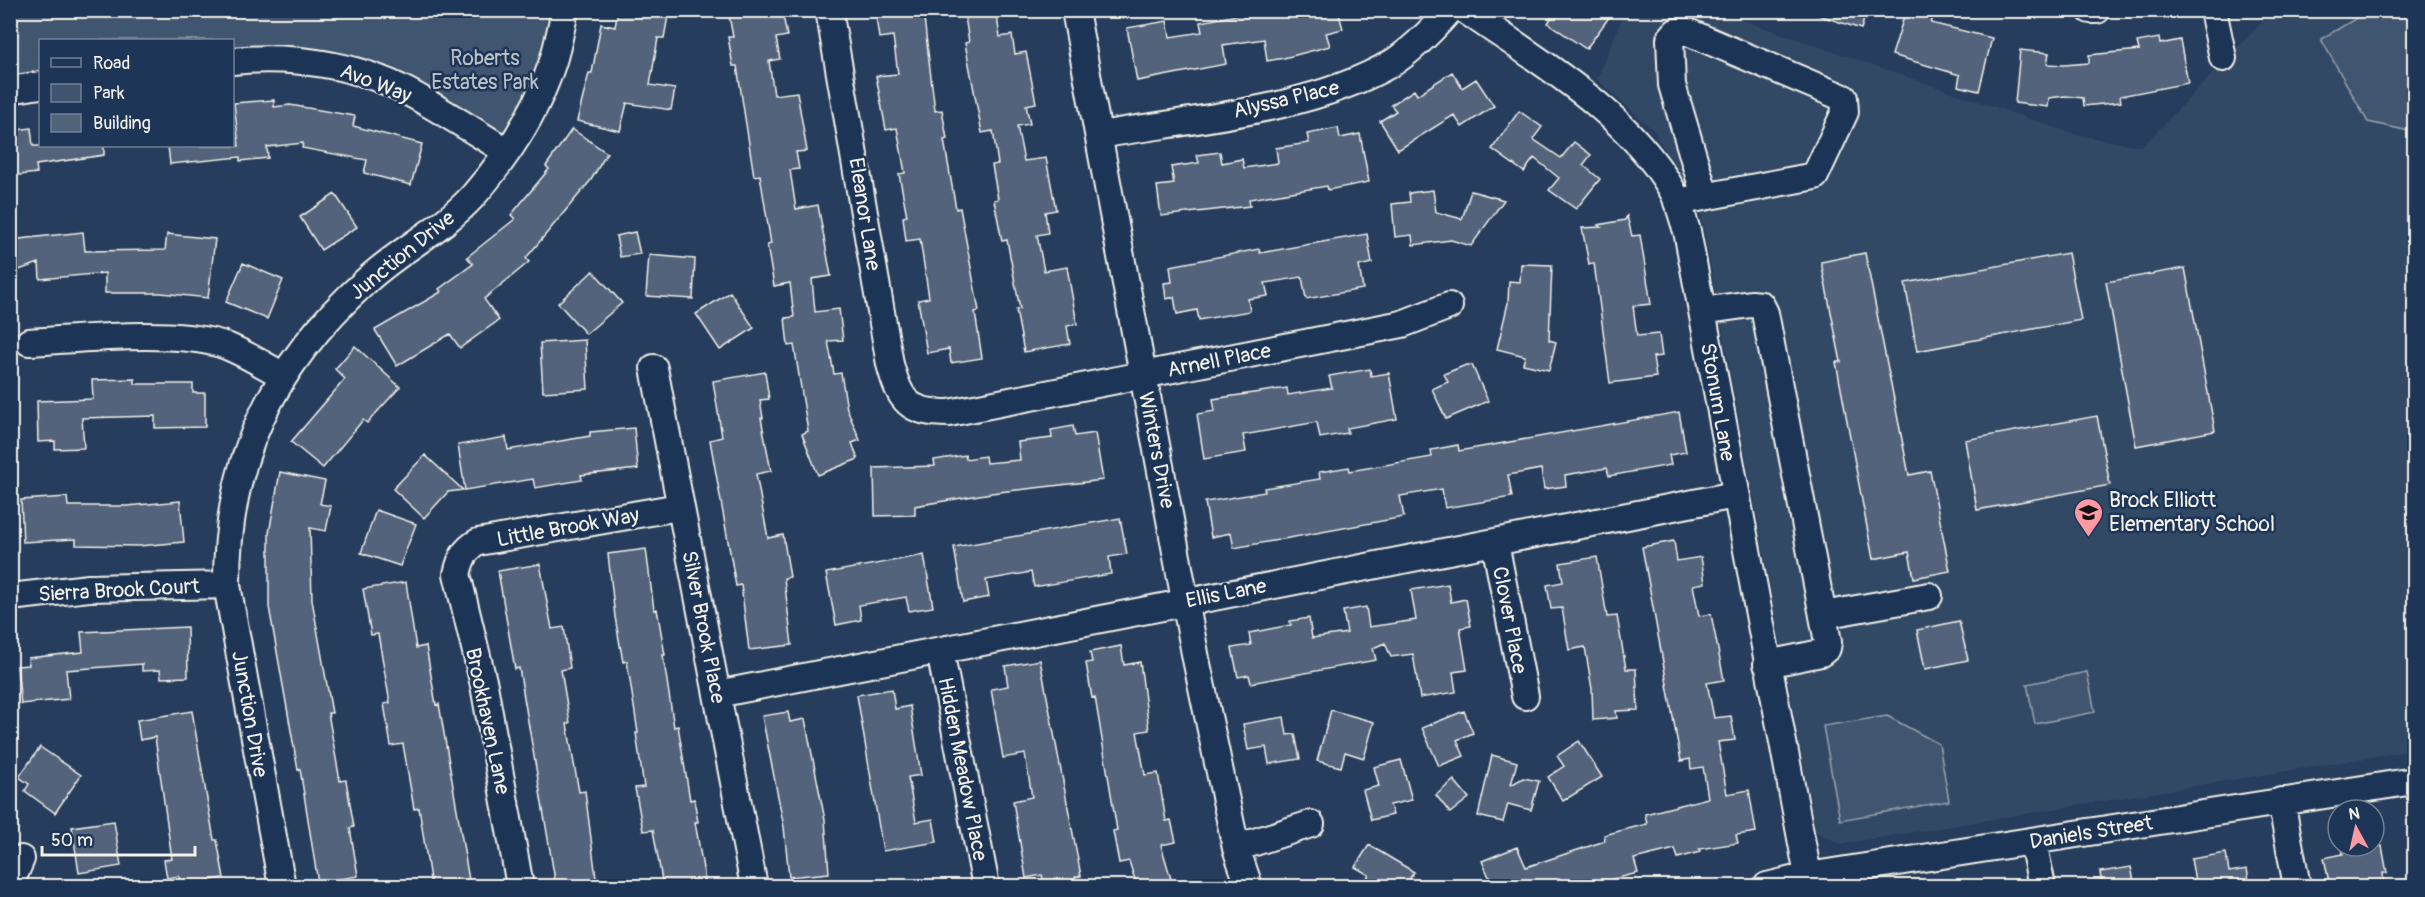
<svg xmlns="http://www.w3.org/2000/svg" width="2425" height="897" font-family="Pangolin,sans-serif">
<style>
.built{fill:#334966}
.green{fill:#40546f;stroke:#9aa2ac;stroke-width:1.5}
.building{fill:#52647b;stroke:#f4f1e8;stroke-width:1.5}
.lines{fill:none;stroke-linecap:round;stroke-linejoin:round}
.minor-casing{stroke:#f4f1e8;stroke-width:30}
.minor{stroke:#1d3557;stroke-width:26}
.labels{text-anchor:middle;stroke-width:5;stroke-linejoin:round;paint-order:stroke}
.park-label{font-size:21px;fill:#bec2c4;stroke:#1d3557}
.street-label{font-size:21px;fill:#f4f1e8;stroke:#1d3557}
.poi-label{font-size:21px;fill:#f4f1e8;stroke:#1d3557;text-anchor:start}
</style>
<rect width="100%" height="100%" fill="#263d5d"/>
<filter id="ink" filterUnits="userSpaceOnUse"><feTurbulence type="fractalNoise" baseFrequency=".0167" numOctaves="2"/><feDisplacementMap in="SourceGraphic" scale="12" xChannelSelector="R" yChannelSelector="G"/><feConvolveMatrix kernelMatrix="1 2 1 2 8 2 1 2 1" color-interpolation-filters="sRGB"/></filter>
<g filter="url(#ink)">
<path class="built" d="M1625 11H1715L2077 135 2142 147 2273 11H2414V750L1841 844 1816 832 1701 214 1654 131 1597 79Z"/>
<path class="green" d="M2370 10 2414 11V132L2368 122 2321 39Z
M11 11H565L506 151 406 91 233 61 232 40H40V85L11 90Z
M2087 672 2095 712 2035 724 2027 684Z
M1887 716 1939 744 1949 801 1840 820 1823 726Z"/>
<path class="building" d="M618 10 668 16 664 38H658L650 85 675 89 671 110 627 103 620 131 577 121 589 73H592L601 24 615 27Z
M728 10H782L787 36 776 38 780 59 769 61 774 95 797 92 807 151 796 152 799 169 790 170 796 209 818 205 831 276 812 279 815 312 839 309 843 340 828 341 834 374 841 373 847 409 860 440 852 443 858 459 818 475 802 434 808 431 794 345 788 346 785 318 794 317 790 283 774 286 767 245 771 244 760 175 754 176 737 66H733L728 37H733Z
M875 10H923L935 111 942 110 947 139 944 140 956 209 960 208 979 311 975 312 982 358 951 363 949 349 927 353 918 300 929 298 920 239 906 241 903 217 907 216 899 174 905 173 897 128 886 130 876 76 898 74 893 36 879 38Z
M964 10H996L1000 37 1012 35 1015 54 1026 52 1036 103 1026 105 1030 124 1017 126 1024 161 1046 158 1056 210 1045 212 1048 233 1037 235 1044 271 1067 267 1077 324 1067 326 1070 344 1024 352 1016 310 1020 309 1007 240 1002 241 994 200 998 199 992 165 998 164 993 131 982 133 965 43 969 42Z
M1242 10H1338L1343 29 1326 33 1330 46 1284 58 1267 61 1264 39 1223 45 1226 64 1137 81 1127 28 1167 21 1170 37 1202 32 1200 22 1243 14Z
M1556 10H1601L1610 16 1586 49 1548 23Z
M1816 10H1867L1861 29 1815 14Z
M1906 10H1921L1934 15 1931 23 1992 38 1979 91 1958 86 1960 75 1892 55Z
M2159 38 2160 44 2180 40 2188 83 2120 96 2121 102 2084 106 2083 98 2065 96 2049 98 2048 107 2015 103 2020 50 2049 53 2047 64 2064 65 2089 63V55L2139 50 2137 42Z
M1452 72 1462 88 1476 79 1494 106 1462 127 1454 115 1398 150 1380 121 1396 111 1391 105 1414 90 1417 95Z
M274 100V107L290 105 355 116 353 126 422 144 411 185 364 173 367 160 302 148 303 143 267 147 268 158 240 161V157L170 164 168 146H239L234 103Z
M1519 111 1542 127 1533 139 1561 158 1574 142 1591 155 1583 165 1600 179 1576 209 1549 190 1559 178 1534 158 1524 172 1492 149Z
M31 128 33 146H104V155L36 165 37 173 10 176V131Z
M1338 128 1340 138 1360 134 1369 182 1328 190 1327 186 1249 199 1250 206 1161 216 1157 186 1174 184 1171 167 1199 163 1197 155 1220 152 1222 163 1242 159 1244 168 1278 163 1276 148 1309 143 1307 134Z
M572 129 607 153 591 180 526 258 529 262 484 299 499 320 460 348 450 334 397 366 375 330 441 292 439 289 473 264 467 257 515 219 511 215 549 169 546 166Z
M1433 190 1436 212 1462 219 1471 191 1504 200 1471 246 1451 240 1413 245 1412 235 1395 237 1392 204 1410 202 1409 193Z
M335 194 357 227 321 250 300 217Z
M1627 216 1632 236 1640 235 1651 304 1633 306 1637 336 1659 334 1662 356 1653 357 1656 377 1610 383 1594 263 1589 264 1582 228 1601 227 1598 225 1625 220Z
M83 232 85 251 165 250 167 234 215 239 208 298 161 293H105V273L40 279 39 263 10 273V240Z
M635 232 640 254 620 257 616 236Z
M1367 234 1372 263 1359 266 1363 289 1306 299 1302 277 1265 283 1268 296 1248 299 1250 311 1199 320 1197 310 1177 314 1174 297 1166 299 1164 283 1172 282 1170 266 1259 249 1260 253Z
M1865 253 1909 475 1930 471 1950 571 1914 578 1909 552 1873 559 1836 362H1841L1821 262Z
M2068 253 2081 320 1917 351 1905 283Z
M649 255 695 259 693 299 646 296Z
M243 263 283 280 267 319 226 302Z
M1521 264 1552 265 1549 340 1556 342 1549 370 1523 364 1525 356 1497 349 1508 303 1509 281 1520 282Z
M2185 268 2215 431 2136 446 2106 282Z
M593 271 622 303 586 334 558 303Z
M730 292 754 328 720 350 696 314Z
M585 340 588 389 543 392 540 343Z
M355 346 400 387 367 423 363 420 323 468 291 442 345 379 335 369Z
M1466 365H1472L1488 401 1446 419 1432 389 1448 382 1444 374Z
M1370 369 1371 376 1389 373 1397 419 1347 428 1348 433 1320 438 1317 422 1243 435 1246 452 1204 459 1197 414 1215 411 1213 399 1287 388 1288 395 1332 388 1329 376Z
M765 372 769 399 760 400 763 418H761L771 471 756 474 768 538 783 535 790 577 784 578 792 645 749 650 741 585 736 586 710 440 722 437 713 381Z
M135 379V384H193V393H205V427L155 428V416L82 418 84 448 55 449V441L38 442 37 401 93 399 92 380Z
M1679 412 1686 452 1669 455 1671 465 1609 476 1607 468 1565 475 1566 486 1544 489 1541 469 1508 475 1512 497 1445 508 1442 489 1400 496 1404 517 1234 548 1231 533 1211 537 1205 502 1265 492 1264 488 1320 479 1319 472 1349 467 1350 471 1432 457 1431 450 1458 445 1459 451Z
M2097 416 2110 485 1977 510 1965 440Z
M1073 426 1075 436 1095 433 1103 480 991 493 915 506V515L875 516 874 468 935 466 934 460 965 455 966 459 985 456 986 463 1020 460 1018 442 1052 438 1051 430Z
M634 428 638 469 581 475 582 480 535 488 533 479 465 490 458 445 506 437 508 450 590 436V432Z
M425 455 463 490 448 492 424 518 393 489Z
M280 472 325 481 320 504 331 506 326 531 310 528 312 600 332 713H328L340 781 346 780 354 827 350 828 358 876 318 883 300 769 298 770 269 607V533Z
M67 497 68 506H127L180 501 184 542 139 546 76 545V539L23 542 21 500Z
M376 510 416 524 400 566 361 553Z
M1120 518 1127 554 1109 557 1111 574 1034 587 1031 572 986 580 989 597 963 602 954 547Z
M1674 541 1677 561 1701 557 1705 583 1693 585 1699 616 1711 614 1724 680 1707 683 1714 718 1731 716 1735 740 1718 742 1727 794 1749 790 1756 832 1736 835 1738 843 1699 849 1700 852 1678 858 1675 849 1634 859 1638 873 1586 886H1493L1482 861 1517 847 1526 867 1605 841 1604 835 1647 824 1645 814 1708 798 1703 767 1691 769 1690 759 1681 761 1642 547Z
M646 549 654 610 657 609 665 655H663L674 727 678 726 690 800 694 799 698 822H695L706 886H663L653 830 643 831 635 788 644 787 636 733H638L627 661 623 662 615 617 608 554Z
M924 555 933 607 909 611 906 597 859 605 861 620 836 625 826 573Z
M1597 557 1607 617 1617 616 1626 669H1636L1638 710 1616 711 1617 718 1593 720 1592 689 1585 647 1569 650 1562 608 1551 609 1547 585 1563 582 1560 563Z
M540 564 552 629 564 627 570 668 561 670 570 723 567 724 579 792 585 791 597 886H556L519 668 515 669 498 571Z
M406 582 416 648 426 646 436 705 439 704 470 886H431L419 808 414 809 403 744 391 746 384 704 390 703 378 634 371 635 363 589Z
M1448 584 1451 602 1466 599 1471 626 1460 628 1467 670 1453 672 1456 692 1420 698 1413 654 1391 657 1385 643 1373 648 1376 660 1251 683 1249 675 1238 677 1232 648 1251 645 1249 633 1291 625 1290 621 1309 618 1312 638 1347 633 1343 611 1366 607 1369 627 1416 620 1411 590Z
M1959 621 1968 660 1925 669 1917 630Z
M187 627 188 677 161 678 160 670 142 671V664L66 670 69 699 21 704 17 666 29 665 28 658 83 652 81 632Z
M1121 646 1124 665 1140 662 1149 730 1137 732 1145 775 1158 773 1166 821 1171 820 1176 842 1161 845 1173 886H1137L1129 861 1119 863 1113 831 1117 830 1095 697 1092 698 1086 663 1092 662 1090 652Z
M1040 660 1081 876 1075 877 1076 886H1045L1042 875 1026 878 1013 801 1032 797 1025 754 1003 758 991 689 1008 686 1005 666Z
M892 689 895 709 910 706 921 775 908 777 916 822 933 819 937 842 883 851 857 695Z
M1331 710 1374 722 1364 758 1345 752 1341 767 1317 761Z
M192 711 214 840H217L224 878 180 885 179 876 167 878 164 860 172 859 155 737 140 740 137 720Z
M1464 711 1473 733 1457 740 1464 756 1439 766 1422 728Z
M788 712 790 722 805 719 825 820 829 873 789 877 784 827 762 716Z
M1284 717 1287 735 1295 734 1300 759 1269 764 1266 747 1248 750 1243 724Z
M1579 741 1602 777 1563 801 1548 777 1564 766 1557 756Z
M40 747 81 775 55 813 25 791 29 784 19 777Z
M1492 755 1517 762 1511 785 1523 778 1539 781 1531 810 1508 804 1503 822 1478 816Z
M1401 760 1412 800 1390 805 1393 815 1371 820 1363 790 1379 786 1374 767Z
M1454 780 1469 798 1450 813 1436 795Z
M114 821 121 866 79 873 72 827Z
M1369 845 1414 872 1405 886H1362L1369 875 1355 867Z
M2342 846H2382L2387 873H2383L2384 886H2334L2333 881 2329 882 2324 858 2343 854Z
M2226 853 2229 872 2247 869 2250 886H2196L2191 859Z
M2131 867 2135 886H2102L2100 872Z"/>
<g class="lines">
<defs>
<path id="minor" d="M829 10 890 364C900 402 909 413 949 413L1402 324 1449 306
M1075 10 1196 659 1236 848 1249 886
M1465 10C1538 61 1625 110 1671 188 1679 201 1682 217 1687 231L1810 886
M2090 10H2097
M2213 10 2223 58
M232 61C290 55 356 64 408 92 441 110 474 131 506 151
M10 90 40 85
M1099 135C1192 119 1310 111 1392 63 1413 50 1433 29 1450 10
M1677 202 1815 176 1845 112 1844 98 1688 32H1676L1670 39 1672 85 1705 196
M1702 311 1751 304 1761 305 1765 313 1828 642 1827 648 1821 653 1767 664
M29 342C82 339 171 329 221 344 242 351 263 365 282 375
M654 368 754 886
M1495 543 1525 696
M10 597 89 588 227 585
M1823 615 1929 596
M940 651 986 886
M717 694 1735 495
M2281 801 2297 886
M2033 842 2042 886
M1236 848 1311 824
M10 885 21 859
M282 886 227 585C226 459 273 365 366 281 399 250 442 230 473 196 506 158 537 111 552 64 558 46 561 28 565 10
M520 886 484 685 457 574C461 558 464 550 478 542L679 507
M1767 886 1808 876 2414 781"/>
</defs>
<use href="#minor" class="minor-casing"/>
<use href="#minor" class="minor"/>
</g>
</g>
<defs>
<symbol id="school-pin" viewBox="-11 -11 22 30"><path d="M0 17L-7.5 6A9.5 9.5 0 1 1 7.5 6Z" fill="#ff9aa2" stroke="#1d3557"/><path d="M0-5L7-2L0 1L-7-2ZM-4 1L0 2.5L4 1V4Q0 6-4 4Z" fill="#111"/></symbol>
</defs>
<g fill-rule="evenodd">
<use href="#school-pin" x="2072" y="496" width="33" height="45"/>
</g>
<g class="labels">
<g class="park-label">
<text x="485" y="65">Roberts<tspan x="485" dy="24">Estates Park</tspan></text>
</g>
<g class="street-label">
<text transform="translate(376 83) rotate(21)" y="7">Avo Way</text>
<text transform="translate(1286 99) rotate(-13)" y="7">Alyssa Place</text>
<text transform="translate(865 214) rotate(81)" y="7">Eleanor Lane</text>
<text transform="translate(402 255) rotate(-39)" y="7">Junction Drive</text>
<text transform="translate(1219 360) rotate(-11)" y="7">Arnell Place</text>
<text transform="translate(1718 402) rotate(80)" y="7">Stonum Lane</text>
<text transform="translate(1157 450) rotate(79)" y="7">Winters Drive</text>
<text transform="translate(568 527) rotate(-10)" y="7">Little Brook Way</text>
<text transform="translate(119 590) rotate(-3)" y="7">Sierra Brook Court</text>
<text transform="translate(1226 593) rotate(-11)" y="7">Ellis Lane</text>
<text transform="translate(1510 620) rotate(79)" y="7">Clover Place</text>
<text transform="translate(704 627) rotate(79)" y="7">Silver Brook Place</text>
<text transform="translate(250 714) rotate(80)" y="7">Junction Drive</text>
<text transform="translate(488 721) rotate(78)" y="7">Brookhaven Lane</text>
<text transform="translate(963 769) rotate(79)" y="7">Hidden Meadow Place</text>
<text transform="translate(2091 832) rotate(-9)" y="7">Daniels Street</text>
</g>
<g class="poi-label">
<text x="2109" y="507">Brock Elliott<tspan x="2109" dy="24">Elementary School</tspan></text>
</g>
</g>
<rect width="2425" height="897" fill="none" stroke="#1d3557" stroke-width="36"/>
<rect x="18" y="18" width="2389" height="861" fill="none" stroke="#f4f1e8" stroke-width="2" filter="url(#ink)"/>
<rect x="39" y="39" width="195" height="108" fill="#1d3557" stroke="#738091" stroke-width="1.5"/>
<rect x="51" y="58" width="30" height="9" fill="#1d3557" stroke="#738091" stroke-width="1.5"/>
<text x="93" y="69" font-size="18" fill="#f4f1e8">Road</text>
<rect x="51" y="84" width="30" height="18" fill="#40546f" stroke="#738091" stroke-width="1.5"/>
<text x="93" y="99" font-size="18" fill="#f4f1e8">Park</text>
<rect x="51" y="114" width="30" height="18" fill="#52647b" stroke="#738091" stroke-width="1.5"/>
<text x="93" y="129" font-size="18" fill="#f4f1e8">Building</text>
<g transform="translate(2356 828) rotate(352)"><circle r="28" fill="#1d3557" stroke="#738091" stroke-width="1.5"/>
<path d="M0-4.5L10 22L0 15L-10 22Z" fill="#ff9aa2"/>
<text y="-9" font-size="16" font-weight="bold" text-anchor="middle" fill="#f4f1e8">N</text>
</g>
<path d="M42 846v9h153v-9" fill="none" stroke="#f4f1e8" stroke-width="3"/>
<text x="51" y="846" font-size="18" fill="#f4f1e8" stroke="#1d3557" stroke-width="4.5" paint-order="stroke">50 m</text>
</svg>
